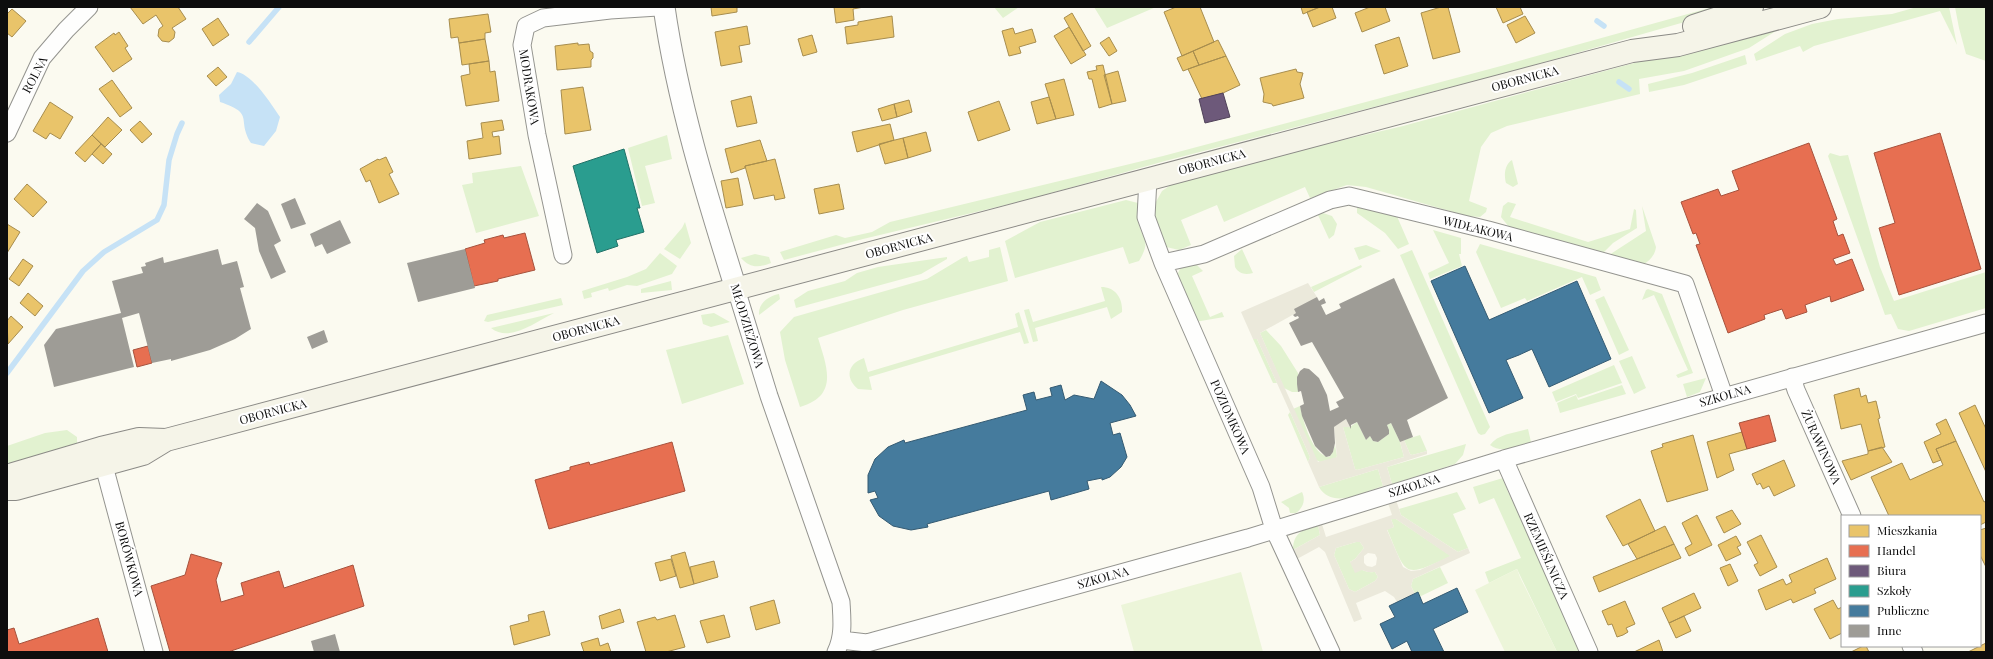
<svg xmlns="http://www.w3.org/2000/svg" width="1993" height="659" font-family="'Playfair Display',serif">
<style>
.green{fill:#e2f2d0}
.pitch{fill:#ecf5d9}
.plaza{fill:#ebe9db;fill-rule:evenodd}
.water{fill:#c6e2f6}
.homes{fill:#e9c46a;stroke:#a78d4e}
.shops{fill:#e76f51;stroke:#a6523d}
.offices{fill:#6d597a;stroke:#504259}
.schools{fill:#2a9d8f;stroke:#217268}
.public{fill:#457b9d;stroke:#345a72}
.lines{fill:none;stroke-linecap:round;stroke-linejoin:round}
.stream{stroke:#c6e2f6;stroke-width:5.5}
.building{fill:#9e9c96}
.minor-casing{stroke:#94948f;stroke-width:19}
.tertiary-casing{stroke:#94948f;stroke-width:23}
.secondary-casing{stroke:#8b8a86;stroke-width:24}
.minor{stroke:#fefefd;stroke-width:17}
.tertiary{stroke:#fefefd;stroke-width:21}
.secondary{stroke:#f5f4e8;stroke-width:22}
.labels{text-anchor:middle;stroke-width:4;stroke-linejoin:round;paint-order:stroke}
.street-label{font-size:12px;fill:#0d0d0d;stroke:#fff}
</style>
<rect width="100%" height="100%" fill="#fbfaf0"/>
<path class="green" d="M994 7H1019L1003 18Z
M1094 7H1156L1107 28Z
M1713 7H1737L1517 70 1165 161 1026 200 863 239 784 260 780 252 836 235 845 238 872 232 890 222 1163 156 1501 66Z
M1917 7H1949L1957 45 1940 11 1814 46 1803 52 1800 46 1756 61 1754 54 1785 34 1812 24 1838 19 1892 14Z
M1955 7H1986V61L1966 54 1959 28Z
M1779 29 1749 48 1684 71 1639 79 1640 94 1507 126 1491 133 1481 147 1469 201 1487 208 1486 212 1480 217 1467 216 1366 187 1347 185 1310 198 1305 187 1224 222 1217 205 1181 220 1191 245 1179 250 1162 246 1152 209 1162 191 1175 182 1258 160 1403 126 1700 45Z
M1745 55 1747 64 1684 85 1649 92 1648 84 1692 73Z
M667 135 672 159 645 166 655 203 642 206 628 148Z
M1830 153 1840 156 1848 155 1880 267 1894 301 1986 272V308L1909 331 1898 329 1891 314 1885 315 1828 156Z
M1512 160 1518 184 1513 187 1506 183C1504 176 1504 165 1512 160Z
M521 166 539 216 476 233 462 185 473 183 472 173Z
M1126 200 1138 203C1139 208 1137 214 1138 219 1140 239 1153 238 1139 261L1129 264 1123 247 1015 278 1005 241 1040 222Z
M1508 202 1516 204 1510 217 1588 242 1630 229 1634 209 1636 210 1637 228 1613 243 1603 253 1509 227 1501 217 1503 206Z
M1357 206 1396 214 1409 244 1398 249 1385 233 1357 213Z
M1642 206 1656 247C1655 255 1650 261 1642 265L1609 255 1646 231Z
M1323 213 1332 216 1337 224 1334 235 1329 239 1318 215Z
M685 222 691 243 680 259 664 249 682 228Z
M1433 230 1461 238V254H1459L1462 266 1430 279 1428 273 1449 263Z
M1480 244 1596 277 1601 290 1590 295 1582 277 1527 301 1525 298 1501 308 1476 252Z
M1366 245 1381 251 1359 260 1354 248Z
M1000 247 1008 281 903 310 818 338C827 367 839 396 800 407L785 360 780 332 794 317 927 279 962 258 967 256 969 262 989 257V250Z
M1242 249 1253 273C1245 275 1239 274 1235 267L1234 256Z
M1412 250 1490 427 1485 434 1481 435 1478 433 1400 255Z
M660 253 677 266 672 274 637 286 627 285 609 291 608 288 591 293 592 297 584 299 582 291 627 277 646 269Z
M755 254 769 257 771 263C758 268 750 268 741 258Z
M947 257V259L921 274 796 308 794 300 808 291 845 281 857 273 878 267Z
M1196 264 1203 271 1192 276 1210 317 1222 312 1224 317 1195 322 1176 277 1181 267Z
M1361 265 1362 267 1314 292 1311 287Z
M671 281 672 290 641 293V289Z
M1101 287C1116 287 1123 299 1122 312L1111 319 1107 307 1035 328 1038 341 1033 342 1024 310 1029 309 1033 322 1105 301Z
M1648 289 1662 294 1693 373 1678 378 1676 375 1688 370 1654 295 1642 300 1646 290Z
M779 294 780 299 759 315C758 303 769 296 779 294Z
M1604 296 1629 350 1619 355 1595 300Z
M561 298 563 305 488 322 484 321 487 315Z
M1019 312 1029 343 1024 344 1020 332 869 377 872 390 858 389C845 378 847 364 864 358L868 372 1018 327 1015 314Z
M554 313C535 322 510 343 491 328Z
M714 313 730 322 711 327 703 324 701 315Z
M1266 330 1281 346 1298 373V392H1292L1284 388 1260 333Z
M728 335 744 384 682 404 666 350Z
M1255 338 1257 339 1277 383H1273L1253 339Z
M1632 356 1646 388 1634 394 1619 361Z
M1614 365 1622 383 1578 398 1576 394 1556 402 1552 392Z
M1706 378 1700 392 1687 397 1683 384Z
M1622 385 1626 394 1560 413 1557 403 1576 395 1578 400Z
M1300 406C1303 420 1312 455 1329 457L1333 452 1335 445 1337 456 1336 458 1320 462 1316 460 1293 409Z
M1290 412 1310 457 1308 462 1288 415Z
M1357 422 1366 440 1370 436 1373 441 1378 442 1389 434V430L1387 425 1391 423 1400 442 1404 457 1357 470 1355 469 1343 427H1350Z
M1528 429 1531 442C1518 446 1502 454 1490 445 1498 434 1515 433 1528 429Z
M67 430 77 437V444L7 468V446L45 433Z
M1420 435 1427 451 1412 455 1410 454 1404 440Z
M1466 444 1463 455 1455 464 1392 484 1387 467Z
M1378 469 1383 486C1364 492 1332 510 1319 487Z
M1503 478 1508 492 1544 562 1583 652H1557L1517 569 1489 583 1485 572 1521 558 1494 498 1479 504 1473 487Z
M1302 492C1306 500 1303 508 1296 513H1290L1289 508 1281 502Z
M1457 492 1466 509 1453 514 1468 548 1458 552 1401 515 1399 509Z
M1391 519H1396L1451 556C1402 579 1407 576 1387 529L1394 527Z
M1318 525 1320 535 1293 550C1293 533 1303 529 1318 525Z
M1356 542H1360L1364 548 1355 559 1350 562C1358 568 1364 573 1375 572L1378 577 1375 581 1355 592 1349 589 1334 555 1336 548Z
M1440 567 1448 583 1419 597 1415 594 1411 586 1413 579Z"/>
<path class="pitch" d="M1517 569 1520 577 1557 652H1505L1475 590Z
M1241 572 1263 652H1134L1121 605Z"/>
<path class="plaza" d="M1308 283 1317 297 1296 313 1260 333 1318 462 1337 457 1334 427 1346 419 1350 427H1343L1355 469 1357 470 1404 457 1400 442 1404 440 1410 454 1412 455 1427 451V454L1387 467 1392 484 1383 486 1378 469 1319 487 1308 462 1310 457 1290 412 1257 339H1253L1241 312Z
M1396 500 1401 515 1458 552 1468 548 1470 553 1413 579 1411 586 1415 594 1397 602 1394 597 1385 591 1356 603 1362 619 1354 622 1325 552 1319 547 1297 559 1293 550 1320 535 1318 525 1322 524 1326 537 1392 515 1388 503ZM1391 519H1396L1450 556 1420 570 1411 571 1403 567 1387 530 1394 527ZM1356 542H1360L1364 548 1355 559 1350 562 1355 573 1362 570 1368 572H1375L1378 577 1375 581 1355 592 1349 589 1334 555 1336 548ZM1368 553 1375 554 1377 558 1376 565 1372 567 1367 566 1364 563V556Z"/>
<path class="water" d="M237 72C253 75 271 104 280 117L276 131 264 146 251 143C236 119 256 114 220 102L219 95 231 84Z"/>
<path class="homes" d="M130 7H178L186 19 172 28 175 32 174 38 169 42 162 41 158 36 159 29 163 26 156 15 143 24Z
M711 7H737V12L712 16Z
M834 7H864L853 9 854 20 836 23Z
M1176 7H1200L1214 42 1182 56 1164 12Z
M1301 7H1320L1303 14Z
M1320 7H1332L1336 18 1313 27 1307 12Z
M1370 7H1385L1390 21 1362 32 1355 13Z
M1441 7H1448L1460 52 1433 59 1421 13Z
M1496 7H1520L1523 14 1503 23Z
M12 9 26 21 12 37 7 33V14Z
M1072 13 1091 46 1083 51 1064 18Z
M488 14 491 32 485 33V39L459 43 458 37 451 38 449 19Z
M892 16 894 37 847 44 845 27 858 25V22Z
M1525 16 1535 33 1516 43 1507 25Z
M218 18 229 35 213 46 202 29Z
M747 26 750 44 739 46 742 62 721 66 715 32Z
M1069 27 1086 55 1071 64 1054 36Z
M1013 28 1015 34 1032 29 1036 42 1019 47 1021 53 1009 56 1002 31Z
M119 32 128 46 125 48 132 59 113 72 95 47 114 33 115 35Z
M812 35 817 52 803 56 798 39Z
M1109 37 1117 51 1109 56 1100 43Z
M1399 37 1408 66 1384 74 1375 45Z
M485 39 489 61 462 65 459 43Z
M1218 40 1226 56 1199 65 1193 51Z
M578 43V45L589 44 590 51 593 53V58L591 60V67L557 70 555 46Z
M1193 51 1199 65 1183 71 1177 58Z
M1226 56 1240 85 1223 93 1202 99 1188 69Z
M489 61 490 72 495 71 499 101 466 106 461 76 470 74 469 64Z
M1103 65 1112 104 1099 108 1092 79H1089L1087 72 1097 70 1096 66Z
M218 67 227 77 216 86 207 76Z
M1296 69 1297 72 1303 73 1300 84 1304 98 1273 106 1272 104 1263 102 1264 94 1260 78Z
M1118 71 1126 101 1112 104 1104 75Z
M1064 79 1074 115 1056 119 1045 84Z
M112 80 132 108 120 117 99 89Z
M583 87 591 130 565 134 561 90Z
M751 96 757 123 737 127 731 101Z
M1049 97 1056 119 1037 124 1031 102Z
M909 100 912 112 897 117 894 104Z
M999 101 1010 130 978 141 968 112Z
M50 102 73 117 60 139 50 133 46 139 33 131Z
M894 104 897 117 882 121 878 109Z
M108 117 122 130 105 147 92 135Z
M502 120 504 130 492 132 493 137 499 136 501 154 469 159 467 141 483 138 481 123Z
M140 121 152 134 142 143 130 130Z
M890 124 894 140 857 152 852 132Z
M926 132 931 151 908 158 903 138Z
M92 135 101 144 85 162 75 153Z
M903 138 908 158 885 164 879 144Z
M760 140 767 161 745 166V168L731 173 725 149Z
M101 144 112 154 103 164 92 154Z
M386 157 393 172 389 174 399 194 379 203 370 180 366 182 360 169 378 159 379 160Z
M775 159 785 198 775 200 774 195 754 199 745 166Z
M738 178 743 205 726 208 721 181Z
M27 184 47 202 33 217 14 199Z
M839 184 844 209 819 214 814 189Z
M7 224 20 232 7 253Z
M23 259 33 266 19 286 9 279Z
M28 293 43 306 35 316 20 303Z
M11 316 23 327 8 344 7 321Z
M1859 388 1861 397 1866 395 1868 403 1876 401 1880 418 1878 419 1885 447 1868 451 1861 424 1841 429 1834 395Z
M1975 405 1986 429V472L1959 413Z
M1946 419 1956 441 1936 449 1941 460 1933 463 1924 442 1941 434 1936 424Z
M1742 432 1747 449 1729 454 1734 470 1717 478 1707 442Z
M1693 435 1708 490 1667 502 1651 451 1663 447 1662 444Z
M1956 441 1984 502 1986 501V522L1980 525V516H1889L1871 477 1902 463 1910 480 1943 465 1936 449Z
M1882 447 1892 462 1851 480 1842 461 1868 454V451Z
M1784 460 1795 486 1774 496 1769 486 1763 489 1760 483 1757 485 1752 474Z
M1640 499 1655 531 1623 546 1606 516Z
M1732 510 1741 524 1724 533 1716 517Z
M1697 515 1712 545 1689 556 1685 548 1692 544 1682 523Z
M1665 526 1674 544 1637 559 1628 544Z
M1986 528V567L1980 555V530Z
M1761 535 1777 567 1760 576 1754 565 1758 563 1747 542Z
M1736 536 1741 545 1737 547 1741 554 1726 561 1718 545Z
M1674 544 1681 558 1599 592 1593 577Z
M685 552 694 584 680 588 671 556Z
M1827 558 1836 579 1814 589 1816 593 1793 603 1791 599 1766 610 1758 590 1783 579 1786 585 1792 582 1789 575Z
M671 559 676 576 660 581 655 563Z
M714 561 718 577 694 584 690 567Z
M1730 564 1738 581 1728 586 1720 568Z
M1694 593 1701 608 1669 623 1662 608Z
M774 600 780 623 756 630 750 607Z
M1833 600 1838 609 1842 607V633L1830 639 1814 609Z
M1625 601 1635 624 1626 628 1628 632 1623 635 1617 637 1612 624 1608 625 1602 611Z
M620 609 624 622 602 629 599 616Z
M544 611 550 635 514 645 510 626 529 621 528 615Z
M675 615 685 647 666 652H646L637 622 655 617 657 620Z
M724 615 730 637 707 643 700 621Z
M1684 616 1691 631 1676 638 1669 623Z
M598 638 600 646 608 643 611 652H584L581 643Z
M1659 640 1663 652H1634Z
M1986 643V652H1968Z
M1863 646H1866L1869 652H1851Z"/>
<path class="shops" d="M1940 133 1981 269 1899 295 1879 228 1895 223 1874 153Z
M1809 143 1837 219 1833 221 1838 236 1843 234 1850 253 1833 259 1836 265 1852 259 1864 290 1831 302 1830 296 1805 305 1807 312 1786 319 1782 309 1764 315 1765 319 1728 333 1696 245 1700 244 1696 233 1693 234 1681 202 1718 189 1721 196 1739 190 1732 171Z
M525 233 535 270 498 279V281L474 286 465 249 485 243 484 240 503 235 504 238Z
M148 346 152 363 137 367 133 350Z
M1769 415 1776 441 1747 449 1739 423Z
M672 442 685 491 549 529 535 480 570 470V467L589 462 590 465Z
M191 554 222 563 216 580 221 602 244 595 241 583 279 571 284 588 353 565 364 606 228 652H170L151 586 185 575Z
M98 618 108 652H7V630L14 628 19 644Z"/>
<path class="offices" d="M1223 93 1230 117 1205 123 1199 99Z"/>
<path class="schools" d="M624 149 640 208H637L644 232 616 240 618 246 597 253 573 166Z"/>
<path class="public" d="M1465 266 1489 320 1577 281 1611 359 1549 387 1532 349 1519 355 1506 360 1523 398 1489 413 1431 281Z
M1101 381 1122 395 1130 405 1136 416 1110 423 1113 435 1120 433 1127 457 1121 467 1110 477 1102 480V478L1087 481 1089 489 1051 500 1049 491 927 524 928 527 911 530 893 526 879 516 870 500 878 498 875 491 868 493V475L875 459 888 447 904 440 905 443 1027 410 1023 395 1034 392 1036 400 1052 396 1050 388 1061 385 1065 400 1074 395 1094 399Z
M1457 588 1468 612 1433 629 1444 652H1412L1407 641 1392 649 1380 624 1395 617 1389 606 1418 592 1423 604Z"/>
<g class="lines">
<path class="stream" d="M1597 21 1604 26
M249 42 279 7
M1619 82 1629 89
M7 373 83 271 104 252 157 220 164 205 169 160 177 134 182 123"/>
</g>
<path class="building" d="M295 198 306 224 291 229 281 204Z
M257 203 268 211 281 241 274 245 286 272 271 279 259 251 255 228 244 219Z
M340 220 351 243 327 254 322 244 315 247 310 234Z
M218 249 222 265 237 261 244 287 240 288 251 329 235 339 210 350 171 361V359L152 363 139 313 122 318 134 367 54 387 44 345 56 329 121 313 112 281 143 273 141 267 146 266 145 263 163 257 164 263Z
M465 249 475 288 418 302 407 263Z
M1394 278 1448 398 1407 420 1413 437 1400 442 1391 423 1387 425 1389 430V434L1378 442 1373 441 1370 436 1366 440 1357 422 1351 425V429L1346 419 1334 427 1335 443 1333 452 1330 456 1326 457 1315 446 1302 416 1300 406 1304 404 1301 391 1298 392 1297 384V377L1300 371 1304 368 1309 369 1319 378 1327 395 1330 411 1339 407 1336 402 1344 398 1312 342 1301 346 1289 323 1299 318 1298 316 1295 317 1293 315 1296 313 1294 309 1317 297 1319 301 1324 298 1326 303 1321 305 1326 315 1341 308 1339 304Z
M324 330 328 342 312 349 307 337Z
M335 634 340 652H314L311 641Z"/>
<g class="lines">
<defs>
<path id="minor" d="M7 133 42 58 66 30 89 7
M1148 179 1146 217 1163 263 1261 487 1274 529 1331 652
M563 255 537 135 522 45 526 26 543 18 610 10 658 7
M1163 263 1204 254 1330 200 1349 196 1488 230 1685 284 1724 396
M736 289 769 396 841 602C842 619 844 636 836 652
M1792 377 1796 390 1852 516
M1504 459 1589 652
M104 466 154 652
M841 640 867 643 1248 538 1504 459 1986 323
M1911 646 1914 652"/>
<path id="tertiary" d="M664 7C678 104 707 196 736 289"/>
<path id="secondary" d="M1694 26 1752 7
M7 478 13 474 101 448 139 439 166 440
M7 489H16L143 454 166 440 1632 51 1678 45 1820 7"/>
</defs>
<use href="#minor" class="minor-casing"/>
<use href="#tertiary" class="tertiary-casing"/>
<use href="#secondary" class="secondary-casing"/>
<use href="#minor" class="minor"/>
<use href="#tertiary" class="tertiary"/>
<use href="#secondary" class="secondary"/>
</g>
<g class="labels">
<g class="street-label">
<text transform="translate(35 75) rotate(-62)" y="4">ROLNA</text>
<text transform="translate(1525 79) rotate(-15)" y="4">OBORNICKA</text>
<text transform="translate(529 87) rotate(81)" y="4">MODRAKOWA</text>
<text transform="translate(1212 162) rotate(-15)" y="4">OBORNICKA</text>
<text transform="translate(1478 229) rotate(14)" y="4">WIDŁAKOWA</text>
<text transform="translate(899 246) rotate(-15)" y="4">OBORNICKA</text>
<text transform="translate(747 326) rotate(73)" y="4">MŁODZIEŻOWA</text>
<text transform="translate(586 329) rotate(-15)" y="4">OBORNICKA</text>
<text transform="translate(1725 396) rotate(-16)" y="4">SZKOLNA</text>
<text transform="translate(273 412) rotate(-15)" y="4">OBORNICKA</text>
<text transform="translate(1230 417) rotate(66)" y="4">POZIOMKOWA</text>
<text transform="translate(1821 447) rotate(66)" y="4">ŻURAWINOWA</text>
<text transform="translate(1414 486) rotate(-17)" y="4">SZKOLNA</text>
<text transform="translate(1546 556) rotate(66)" y="4">RZEMIEŚLNICZA</text>
<text transform="translate(129 559) rotate(75)" y="4">BORÓWKOWA</text>
<text transform="translate(1103 578) rotate(-16)" y="4">SZKOLNA</text>
</g>
</g>
<rect width="1993" height="659" fill="none" stroke="#0d0d0d" stroke-width="16"/>
<rect x="1841" y="515" width="140" height="132" fill="#ffffff" stroke="#9e9e9e"/>
<rect x="1849" y="525" width="20" height="12" fill="#e9c46a" stroke="#9e9e9e"/>
<text x="1877" y="535" font-size="12" fill="#0d0d0d">Mieszkania</text>
<rect x="1849" y="545" width="20" height="12" fill="#e76f51" stroke="#9e9e9e"/>
<text x="1877" y="555" font-size="12" fill="#0d0d0d">Handel</text>
<rect x="1849" y="565" width="20" height="12" fill="#6d597a" stroke="#9e9e9e"/>
<text x="1877" y="575" font-size="12" fill="#0d0d0d">Biura</text>
<rect x="1849" y="585" width="20" height="12" fill="#2a9d8f" stroke="#9e9e9e"/>
<text x="1877" y="595" font-size="12" fill="#0d0d0d">Szkoły</text>
<rect x="1849" y="605" width="20" height="12" fill="#457b9d" stroke="#9e9e9e"/>
<text x="1877" y="615" font-size="12" fill="#0d0d0d">Publiczne</text>
<rect x="1849" y="625" width="20" height="12" fill="#9e9c96" stroke="#9e9e9e"/>
<text x="1877" y="635" font-size="12" fill="#0d0d0d">Inne</text>
</svg>
